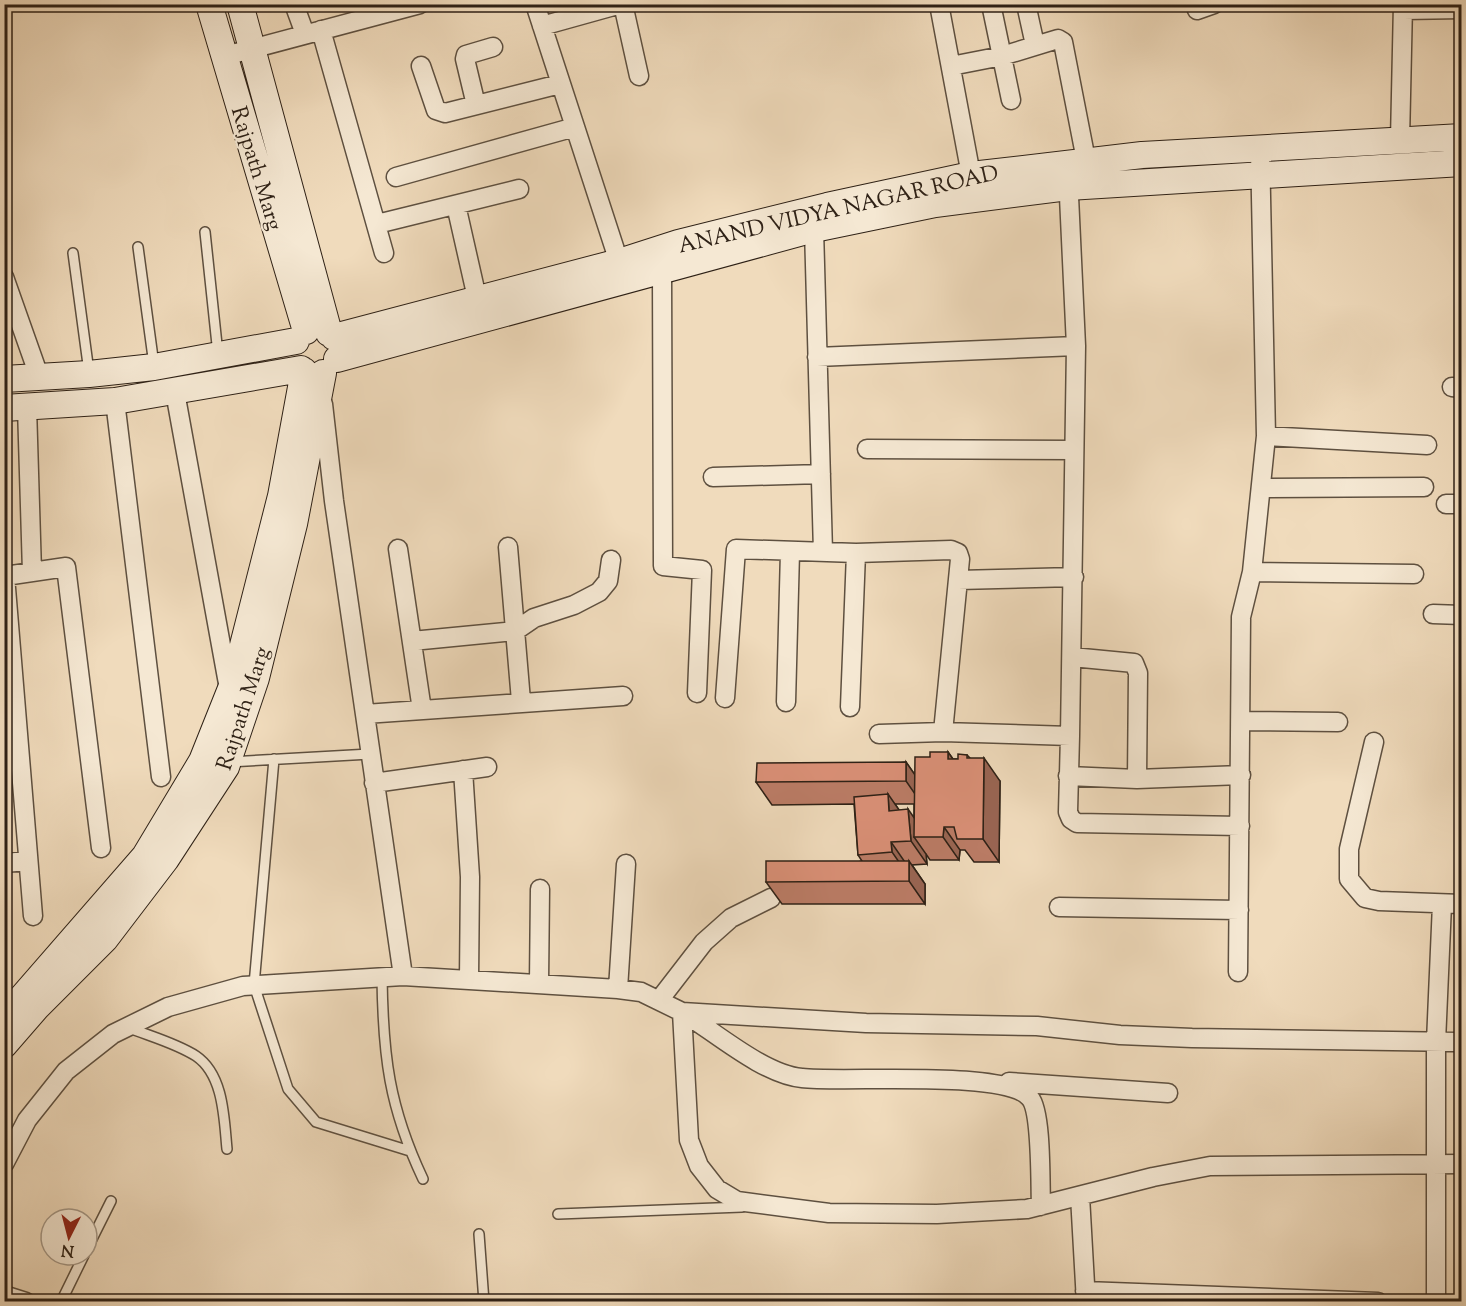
<svg xmlns="http://www.w3.org/2000/svg" width="1466" height="1306" font-family="'Sorts Mill Goudy',serif">
<style>
.lines{fill:none;stroke-linecap:round;stroke-linejoin:round}
.lane-casing{stroke:#5e5040;stroke-width:12}
.street-casing{stroke:#5e5040;stroke-width:21}
.secondary-casing{stroke:#2e2116;stroke-width:28}
.lane{stroke:#f5e8d3;stroke-width:9}
.street{stroke:#f5e8d3;stroke-width:18}
.secondary{stroke:#f5e8d3;stroke-width:26}
.wall{fill:#bb7c66;stroke:#2e2116;stroke-width:1.5;fill-rule:evenodd}
.shaded-wall{fill:#996553;stroke:#2e2116;stroke-width:1.5}
.building{fill:#da9077;stroke:#2e2116;stroke-width:1.5}
.labels{text-anchor:middle;stroke-width:4.5;stroke-linejoin:round;paint-order:stroke}
.street-label{font-size:22px;fill:#2e2116;stroke:#f5e8d3}
</style>
<rect width="100%" height="100%" fill="#f0dbbc"/>
<filter id="stains"><feTurbulence type="fractalNoise" baseFrequency=".00333" numOctaves="4"/><feColorMatrix values="0 0 0 0 .2 0 0 0 0 .09 0 0 0 0 .02 0 0 0 .5 -.17"/></filter>
<radialGradient id="worn" r=".72"><stop offset=".6" stop-color="#630" stop-opacity="0"/><stop offset="1" stop-color="#630" stop-opacity=".3"/></radialGradient>
<g class="lines">
<defs>
<path id="lane" d="M205 232 218 354
M138 247 154 365
M73 253 89 372
M274 759 254 985 288 1089 316 1122 410 1151
M229 762 370 754
M382 977C383 1056 389 1107 423 1179
M127 1027C149 1036 176 1043 196 1056 224 1075 224 1119 227 1149
M558 1214 742 1207
M479 1234 484 1302
M87 1249 111 1201
M61 1302 84 1255"/>
<path id="street" d="M294 4 305 34
M535 4 619 262
M623 4 639 76
M939 4 971 175
M991 4 1011 100
M1026 4 1035 45
M1197 10 1214 4
M1404 10 1462 9
M542 26 621 4
M321 30 384 253
M225 56 420 4
M421 66 436 110 445 113 560 84
M951 66 1002 56 1058 39 1063 42 1086 160
M476 105 465 59 466 55 493 47
M1400 140 1403 4
M396 177 575 127
M456 205 477 298
M377 224 519 189
M814 229 823 552
M662 272 663 566 702 570 697 693
M4 277 39 376
M817 357 1076 346
M1452 387 1462 388
M175 392 229 689
M115 401 161 777
M323 404 334 501 403 976
M27 407 32 572
M1266 436 1427 445
M867 449 1073 450
M713 477 821 474
M1262 488 1424 487
M1446 504H1462
M508 547 521 701
M398 549 422 710
M1252 572 1414 574
M958 580 1074 577
M1433 614 1462 615
M412 641 515 631 534 618 574 605 599 592 608 581 611 560
M1072 657 1134 663 1138 673 1137 779
M725 698 736 549 856 553 951 550 958 553 960 559 943 732
M786 702 790 552
M850 707 856 553
M365 714 623 696
M1241 721 1338 722
M879 734 943 732 1070 736 1076 346 1068 175
M1070 736 1068 812 1071 819 1077 823 1240 826
M1374 742 1349 849V879L1365 898 1379 901 1462 904
M463 770 470 877 469 979
M1068 776 1137 779 1241 775
M374 783 487 767
M4 863 28 861
M1059 907 1239 910
M33 916 5 576 66 567 101 848
M1238 972 1241 617 1252 572 1266 436 1260 149
M539 983 540 889
M618 989 626 864
M660 999 704 942 731 918 771 898
M682 1012 866 1023 1037 1026 1120 1035 1192 1038 1462 1042
M684 1013C716 1033 765 1075 802 1078 845 1083 1007 1069 1030 1098 1042 1112 1040 1184 1041 1206
M1009 1082 1168 1093
M4 1164 27 1120 66 1071 113 1034 168 1007 243 986 403 976 618 989 641 992 682 1012 689 1140 699 1166 717 1189 737 1201 829 1213 937 1214 1027 1209 1153 1177 1210 1166 1462 1164
M1080 1196 1086 1302
M1085 1291 1378 1302
M4 1295 26 1302
M1436 1302V1042L1442 904"/>
<path id="secondary" d="M209 4 306 331
M240 4 329 333
M334 337 619 262 678 243 827 206 971 175 1142 155 1462 137
M337 359 814 229 935 204 1068 187 1462 163
M4 379 89 374 154 367 296 341
M4 408 115 401 301 369
M4 1018 145 856 202 761 234 681 281 496 304 371
M4 1045 37 1007 105 939 166 859 226 767 256 678 294 524 323 373"/>
</defs>
<use href="#lane" class="lane-casing"/>
<use href="#street" class="street-casing"/>
<use href="#secondary" class="secondary-casing"/>
<use href="#lane" class="lane"/>
<use href="#street" class="street"/>
<use href="#secondary" class="secondary"/>
</g>
<path class="wall" d="M948 752 953 759H958L967 755 970 758 1000 781 999 862H974L965 850H960L959 860H930L926 854 927 864 912 865 925 884V904H782L766 882 862 861 858 855 854 804 772 805 756 782 906 762 915 775 930 757ZM895 804H914V817L899 810Z"/>
<path class="shaded-wall" d="M948 752 964 775 948 759Z
M984 758 1000 781 999 862 983 839Z
M906 762 922 785V804L906 781Z
M888 794 904 817 889 811Z
M908 809 924 832 914 837 926 854 927 864 911 841Z
M944 827 960 850 959 860 943 837Z
M891 842 907 865 908 875 892 852Z
M909 861 925 884V904L909 881Z"/>
<path class="building" d="M930 752H948V759H958V754L967 755V758H984L983 839H957L954 827H944L943 837H914L915 757H930Z
M906 762V781L756 782 757 763Z
M888 794 889 811 908 809 911 841 891 842 892 852 858 855 854 797Z
M766 861H909V881L766 882Z"/>
<g class="labels">
<g class="street-label">
<text transform="translate(258 168) rotate(73)" y="8">Rajpath Marg</text>
<text transform="translate(838 208) rotate(-13)" y="8">ANAND VIDYA NAGAR ROAD</text>
<text transform="translate(242 708) rotate(-72)" y="8">Rajpath Marg</text>
</g>
</g>
<rect width="1466" height="1306" fill="none" stroke="#f0dbbc" stroke-width="24"/>
<rect x="6" y="6" width="1454" height="1294" fill="none" stroke="#2e2116" stroke-width="3"/>
<rect x="12" y="12" width="1442" height="1282" fill="none" stroke="#2e2116" stroke-width="1.5"/>
<g transform="translate(69 1237) rotate(186)"><circle r="28" fill="#f5e8d3" stroke="#a59887" stroke-width="1.5"/>
<path d="M0-4.5L10 22L0 15L-10 22Z" fill="#8f2418"/>
<text y="-9" font-size="16" font-weight="bold" text-anchor="middle" fill="#2e2116">N</text>
</g>
<rect width="100%" height="100%" filter="url(#stains)"/>
<rect width="100%" height="100%" fill="url(#worn)"/>
</svg>
